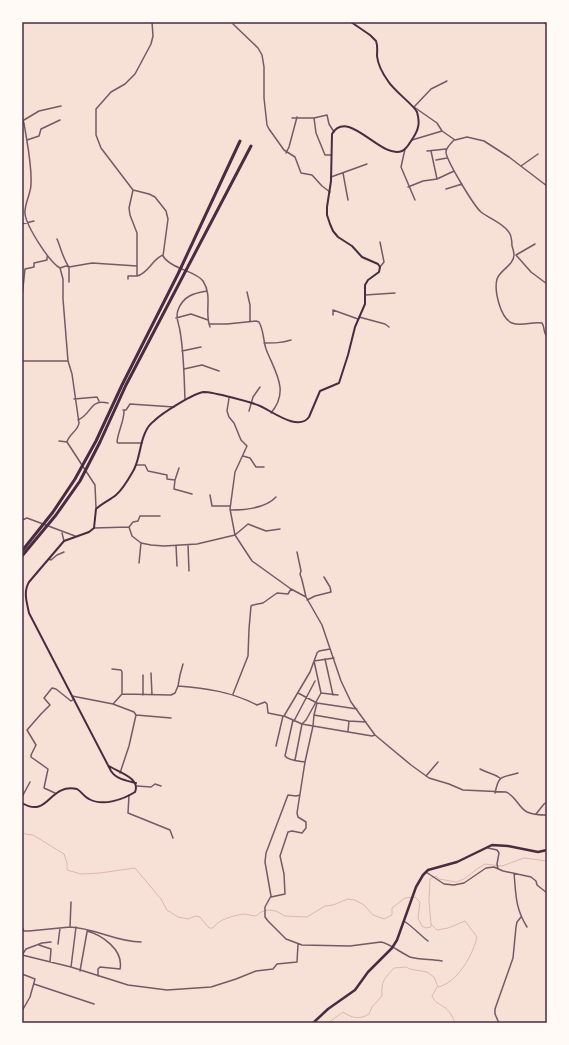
<svg xmlns="http://www.w3.org/2000/svg" width="569" height="1045" font-family="'Alegreya Sans',sans-serif">
<style>
.lines{fill:none;stroke-linecap:round;stroke-linejoin:round}
.stream{stroke:#dcb8b0;stroke-width:1}
.minor{stroke:#755966;stroke-width:1.5}
.primary{stroke:#4a2c40;stroke-width:2}
.trunk{stroke:#4a2c40;stroke-width:2.5}
.motorway{stroke:#4a2c40;stroke-width:3}
.neatline{fill:none;stroke:#4a2c40;stroke-width:1.5}
</style>
<rect width="100%" height="100%" fill="#f7e1d7"/>
<g class="lines">
<path class="stream" d="M22 831 25 834 33 835 64 854 67 863V870L81 874 100 873 135 868 161 899 167 910 178 917 188 919 196 916 200 917 209 928H213C219 919 233 916 243 914 248 914 252 916 256 916L261 912 268 910 276 911 285 916 307 917 325 906 333 905 348 899 355 900 364 905 373 915 384 919 392 915V908L405 898 415 897 420 902 418 918 422 926 426 928 431 927V924
M437 987 432 996C436 1004 437 1002 444 1007 449 1010 453 1017 455 1023
M328 1023 343 1012C352 1018 359 1020 369 1014L372 1007 382 996C381 981 384 979 394 968L406 967 410 969 427 972 434 977 438 987C457 983 473 955 477 937L465 921 448 928 437 930 431 924 429 901 430 879 436 876 439 879 456 882 464 879 477 869 485 864 502 866 524 858 547 861"/>
<path class="minor" d="M152 22 153 36 151 44 135 74 125 84 111 92 96 109V135L101 148 133 190 149 194 155 197 166 211 168 219 163 256C171 269 196 271 203 281 213 296 204 313 210 327
M544 22 547 25
M233 24 258 48 262 55 264 67V98L267 125 269 129 284 150 295 157 301 173 312 175 322 186 330 192
M414 107 431 89 447 81
M414 107 437 123 442 131
M292 118H314L316 133 325 155H331
M314 118 327 115 329 124 334 132
M22 120 24 123C27 143 32 164 31 184 31 194 24 204 25 214 27 227 49 262 60 268L63 279V299L68 361 72 374 79 423C78 431 69 434 67 442L95 485 96 508
M24 120 39 111 61 106
M27 140 39 136 41 129 60 120
M412 140 442 131 455 140 467 137 484 141 509 157 547 186
M454 140C451 143 446 148 446 152 446 160 474 206 481 212 490 219 501 222 508 231 512 235 512 241 512 246 513 249 514 252 514 255 514 265 500 270 497 279 494 290 500 318 512 323 522 327 532 321 542 323 545 327 543 333 547 336
M405 149 401 167 415 200
M427 151 446 149
M431 151 437 179
M286 153 289 147 297 117
M436 160 447 158
M521 166 538 154
M343 173 348 200
M331 177 367 164
M408 187 423 181 437 179 454 171
M446 189 462 184
M133 190 129 208 130 215 137 233V276C149 273 152 259 163 255
M22 224 34 221
M57 239C61 248 63 259 69 267V282
M380 242 384 262 380 267
M516 255 531 272 547 284
M516 255 535 244
M60 268 66 266 69 267 92 263 137 266
M128 279V276H137
M247 292 250 305V322
M365 295 395 293
M22 297 25 269 34 267V263L47 260V257
M333 315V310L358 319
M359 317 385 324 389 327
M176 318 191 314 208 320
M209 324H227L256 321 259 322C264 331 263 340 266 349 275 372 290 391 271 413
M264 343C275 343 281 343 291 340
M182 351 201 347
M22 361H68
M184 369 202 365 219 371
M229 398 227 411 229 417 234 423 241 440 247 446 235 472 230 509 235 535 252 561 291 589 306 597 322 625 341 681 351 702 375 735 411 765 429 778 449 784 463 790 506 792C516 796 518 807 527 812 533 815 541 815 547 815
M74 399 97 397 99 401
M185 399C184 377 184 353 180 331 179 323 175 318 178 310 183 296 194 293 207 291
M123 410H126L130 404 174 407
M124 411C124 422 118 431 117 442L118 443H142
M249 411 253 397 260 387
M78 420C93 413 89 399 108 403
M59 441 67 442
M243 456 250 458 256 467H264
M137 465H145L148 471 167 475V479L175 480 174 489 192 494
M175 480 179 468
M210 495 212 506H230
M230 510C244 510 266 508 276 497
M22 520 27 518 75 536
M129 527 133 522 138 521 140 516H160
M94 528 129 527 132 536 141 543 151 545 164 546 197 544 235 535 248 524 266 531 280 529
M62 533 64 541
M176 545 177 566
M188 545 189 571
M297 552 301 571 300 574 302 580 306 597
M49 559 51 560 57 555 64 552
M139 563 141 543
M307 600 315 596 331 592 330 587 324 577
M334 658 314 661 321 693 338 695
M325 659 333 695
M112 669 121 670 122 672V694
M151 673 152 695
M178 686 180 675 183 664
M298 693 317 703 357 709
M233 694 248 656 249 629 251 606 253 605 263 603 277 593 288 594 291 589
M143 695V675
M72 696 113 704 122 694 171 695 175 693 178 686C206 688 232 692 257 705L265 702 267 704 268 713 283 716
M113 704 134 712 136 715 171 718
M314 715 317 703
M284 716 302 724 306 720 321 693
M293 720 285 756C289 761 299 761 305 762L313 726 302 724 295 760
M294 721 315 681
M366 722 349 721 314 715 313 726 372 736 375 735
M348 731 349 721
M276 746 283 716H284L310 672 317 653 319 651 330 649
M480 769C487 773 493 773 500 778
M120 773 129 746 136 715
M426 776 438 762
M137 786 151 787 155 784 161 786
M55 793 44 788 48 769 31 757V755L36 745 27 730 41 714 50 705 44 698 52 688 56 689 71 701 74 699
M495 793C499 774 501 778 518 773
M129 795 128 813 170 830 173 838
M300 795 296 796 288 795 266 853 265 862 271 896 265 907V917L268 921 286 939 302 945 350 946 381 942C389 943 401 953 410 957 419 960 431 959 442 961
M22 797 30 782
M536 814 544 804 547 802
M488 848 497 850 499 853 497 864 498 869
M426 872 444 884 454 885 464 883 486 868 494 867 503 871 531 877 536 881 537 885 547 893
M514 873C516 894 515 908 527 927
M271 897 285 894 284 874 280 856 288 832 292 831 302 833 306 828V822L298 817 297 813 305 762
M404 921C413 927 419 934 428 941
M22 927 24 931H29L70 927C95 928 116 942 141 942
M70 927 71 902
M87 931C102 935 124 950 120 969L100 967 98 969V976
M58 944 60 928
M39 945 51 949 50 962
M22 955 71 967 128 985 167 990 211 987 236 979 256 971 273 969 277 964 297 962 298 944
M22 955 26 949 42 943 51 942
M71 967 76 927
M80 971 87 932
M22 974 35 979 30 997 22 1011
M34 984 94 1004
M499 1023 495 1014V1009L513 958 516 927 517 922 521 917"/>
<path class="primary" d="M136 783C127 781 116 779 111 771L29 613C27 603 23 592 29 582L64 541 89 532 94 528 96 509C102 503 110 500 116 495 122 490 128 480 132 473 140 461 139 446 145 433 147 428 150 424 154 421 162 413 194 393 204 392 213 392 251 402 260 406 272 411 298 432 309 417L320 391 339 383 348 355 355 327 365 304V285L368 280 379 272 380 267 378 264 362 257 352 246 338 237 333 231 330 224 327 215V207L331 181 332 134C348 107 381 160 402 151 407 149 410 142 413 138 419 129 420 122 417 112 414 105 394 91 388 81 383 74 378 65 377 56 377 51 378 46 376 41L370 35 351 22
M22 803C49 819 48 783 77 789 82 792 84 797 89 799 103 807 124 799 135 792 141 778 118 772 109 766"/>
<path class="trunk" d="M313 1023 328 1009 355 990 368 972 392 948 397 940 416 887 423 875 428 870 457 862 492 845 508 846 538 852 547 850"/>
<path class="motorway" d="M22 551 53 512 75 479 96 441 122 385 178 274 240 141
M22 556 56 515 80 481 100 442 126 385 251 146"/>
</g>
<rect width="569" height="1045" fill="none" stroke="#fffaf5" stroke-width="46"/>
<rect x="23" y="23" width="523" height="999" class="neatline"/>
</svg>
